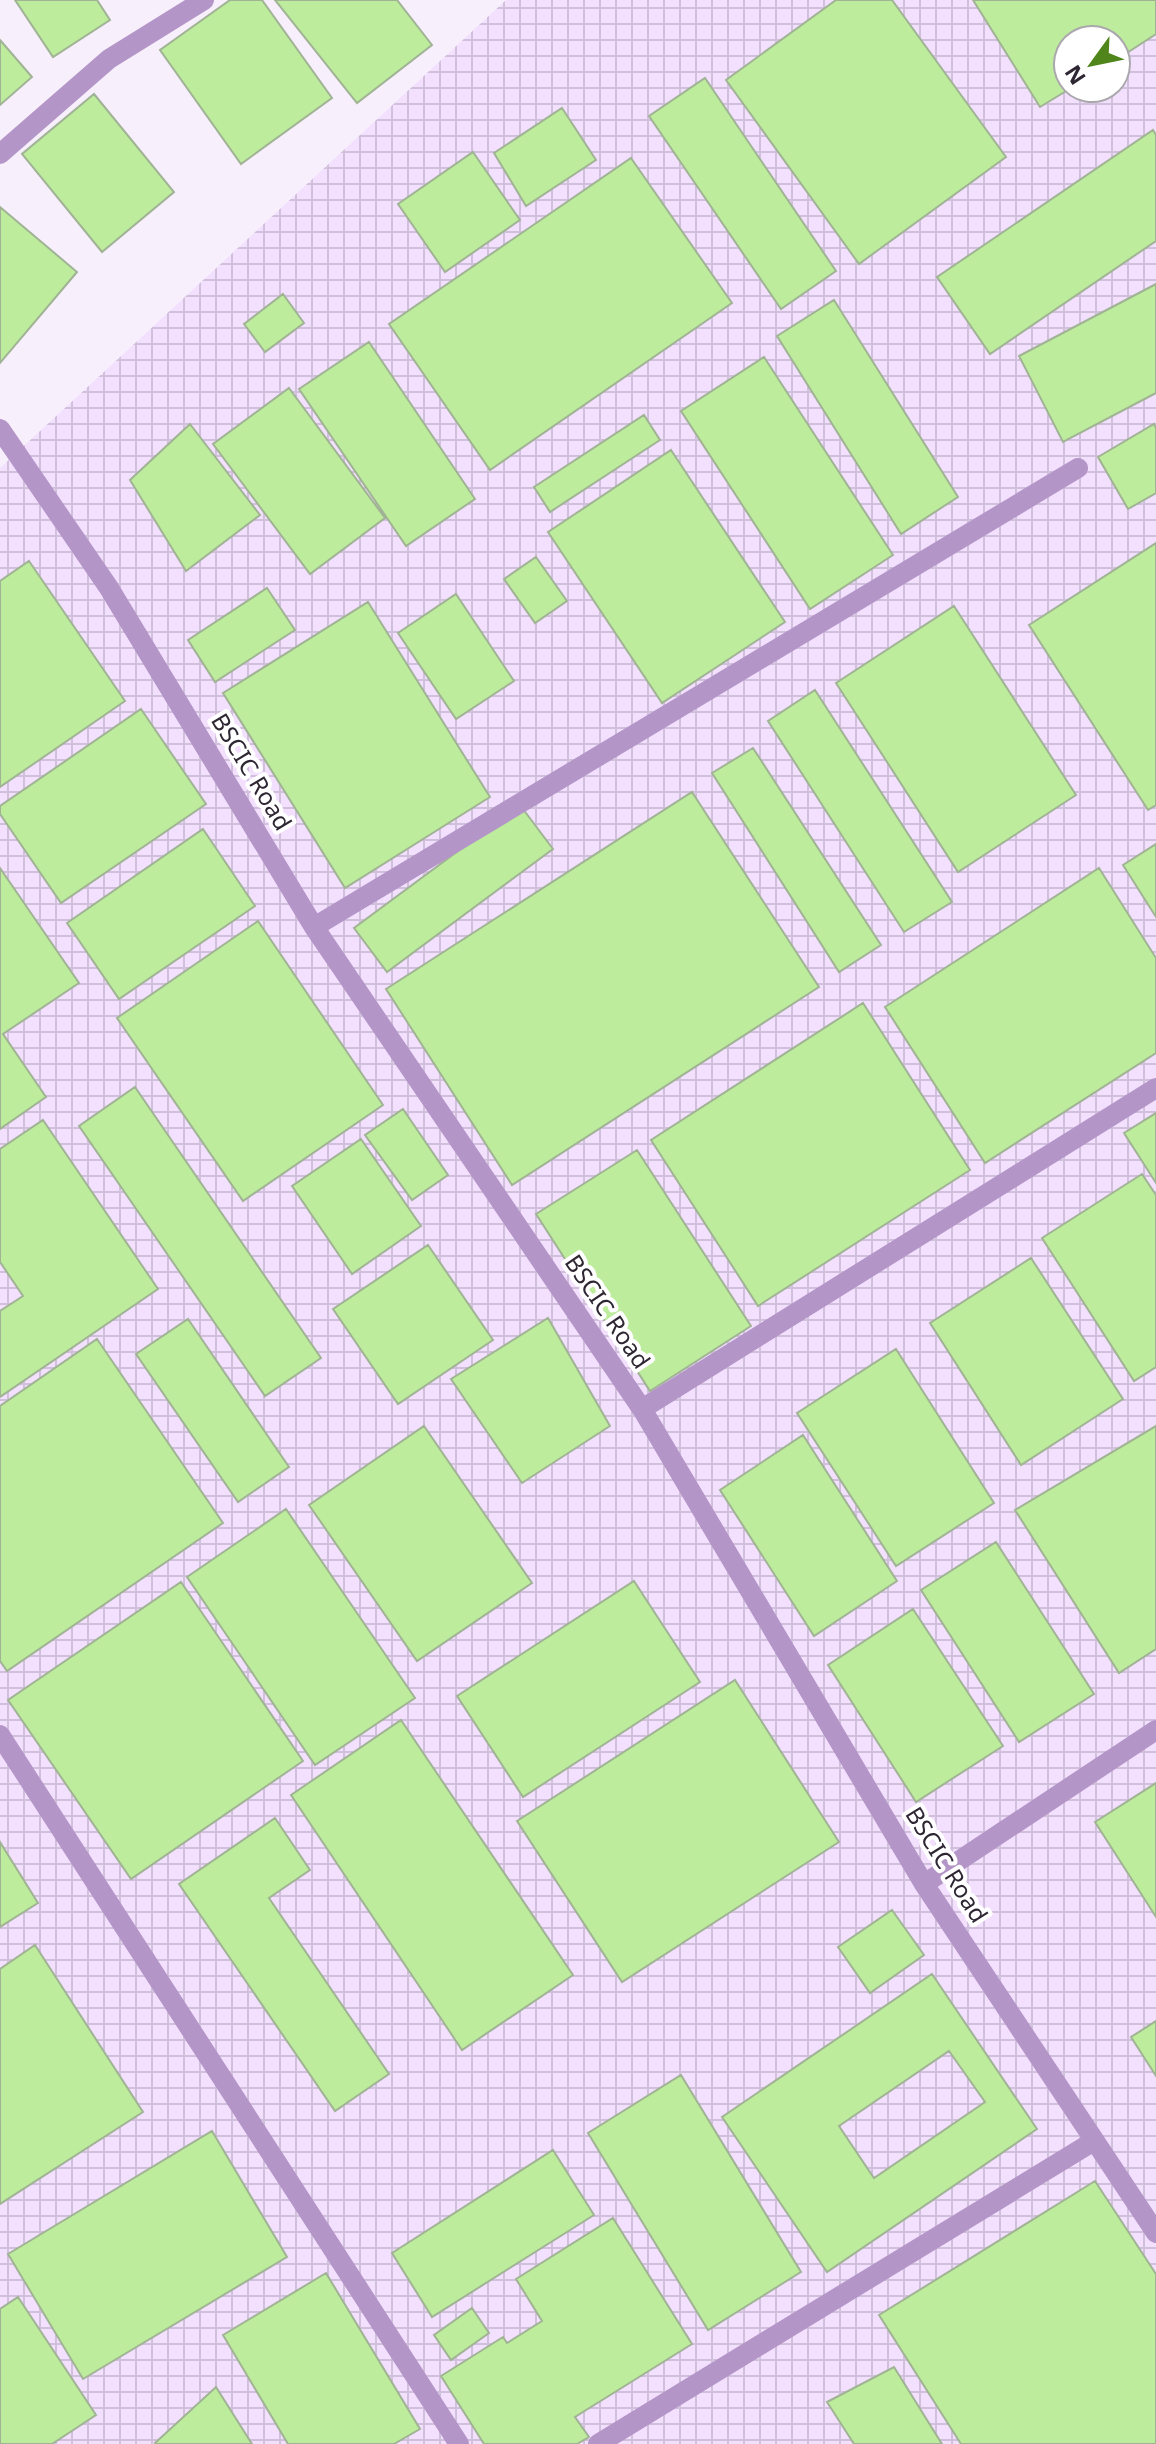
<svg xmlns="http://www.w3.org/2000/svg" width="1156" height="2444" font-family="'Noto Sans',sans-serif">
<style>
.industrial{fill:url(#industrial-grid);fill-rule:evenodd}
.building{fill:#bdec9c;stroke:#a1b395;stroke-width:2;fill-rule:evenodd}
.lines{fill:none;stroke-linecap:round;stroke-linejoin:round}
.minor{stroke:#b495c7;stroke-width:20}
.labels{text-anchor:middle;stroke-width:8;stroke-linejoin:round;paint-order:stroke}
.street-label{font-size:24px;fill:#2e2632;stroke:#fff}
</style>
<defs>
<pattern id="industrial-grid" width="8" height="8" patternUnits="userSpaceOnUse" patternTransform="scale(2)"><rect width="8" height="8" fill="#f3e0ff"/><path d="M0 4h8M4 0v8" fill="none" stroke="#d1c0db"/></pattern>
</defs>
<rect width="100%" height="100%" fill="#f7effc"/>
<path class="industrial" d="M506 0H1156V2444H0V468ZM1068 40H1116V88H1068Z"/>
<path class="building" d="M15 0H97L110 20 53 57Z
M230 0H262L332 98 241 164 160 50Z
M275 0H397L432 45 357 103Z
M836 0H892L1006 157 859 264 726 80Z
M973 0H1156V34L1116 60V40H1068V88H1071L1040 107Z
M0 40 32 77 0 105Z
M705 78 836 271 781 309 649 116Z
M94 94 174 192 102 252 22 154Z
M562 108 596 160 526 206 494 153Z
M1153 130 1156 135V241L990 354 937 277Z
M473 152 520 220 445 272 398 204Z
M631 158 732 303 490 470 389 324Z
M0 207 77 272 0 363Z
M1156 284V393L1063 442 1019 356Z
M283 294 304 323 265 352 244 324Z
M834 300 958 497 901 534 777 336Z
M369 342 475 499 406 546 299 389Z
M764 357 893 555 810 609 681 411Z
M289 388 385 518 310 574 213 444Z
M644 415 660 440 550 512 534 487Z
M190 424 260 515 186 571 130 480Z
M1154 424 1156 428V493L1128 509 1098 457Z
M671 450 785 622 662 703 548 532Z
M1156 543V805L1148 810 1029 625Z
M536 557 567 601 535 623 504 579Z
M29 561 125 701 0 787V581Z
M267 588 295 630 215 682 188 640Z
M456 594 514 681 456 719 398 633Z
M368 602 490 797 345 888 223 693Z
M954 606 1076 795 958 872 836 683Z
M815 690 952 902 904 932 768 721Z
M141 709 206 804 61 903 0 814V806Z
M753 748 881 945 839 972 712 773Z
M692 792 819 987 512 1185 386 989Z
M520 805 553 849 387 972 354 928Z
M203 829 255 906 119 999 67 923Z
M1156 844V917L1123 865Z
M0 868 79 983 3 1034 46 1097 0 1129Z
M1099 868 1156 958V1053L985 1163 885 1007Z
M258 921 383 1105 243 1201 117 1018Z
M863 1003 970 1170 758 1306 651 1140Z
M135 1087 321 1358 265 1396 79 1126Z
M403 1109 448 1175 412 1200 365 1135Z
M1156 1113V1183L1124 1133Z
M43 1120 158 1289 0 1397V1311L23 1296 0 1262V1149Z
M361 1139 421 1226 352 1274 292 1186Z
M637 1150 751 1326 650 1391 536 1214Z
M1142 1174 1156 1195V1367L1134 1381 1042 1238Z
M428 1245 493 1340 398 1404 333 1309Z
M1031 1258 1123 1399 1021 1465 930 1323Z
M548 1318 610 1426 522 1483 451 1379Z
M188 1319 289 1467 238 1502 136 1354Z
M97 1339 223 1523 7 1671 0 1661V1406Z
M896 1349 994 1503 896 1566 797 1413Z
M424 1426 532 1583 417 1661 309 1505Z
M1156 1426V1649L1119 1673 1015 1510Z
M803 1435 897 1581 814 1636 720 1490Z
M286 1509 415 1698 315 1765 187 1577Z
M996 1542 1094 1694 1019 1742 921 1590Z
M634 1581 700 1682 523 1797 457 1696Z
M181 1582 303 1761 131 1879 8 1700Z
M913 1609 1003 1746 916 1802 828 1665Z
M735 1680 839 1842 622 1982 517 1821Z
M401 1720 573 1975 462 2050 291 1795Z
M1156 1783V1917L1095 1822Z
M275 1818 310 1870 269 1898 389 2074 335 2111 179 1884Z
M0 1842 38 1903 0 1927Z
M892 1910 924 1955 870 1993 838 1947Z
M35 1945 143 2112 0 2204V1969Z
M932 1974 1037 2129 827 2272 722 2117ZM949 2051 985 2102 874 2178 839 2126Z
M1156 2021V2076L1131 2037Z
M681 2075 801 2272 708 2330 588 2133Z
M212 2131 287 2257 83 2379 8 2254Z
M553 2150 594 2215 432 2317 392 2253Z
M1095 2181 1156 2274V2444H961L879 2315Z
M613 2218 692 2344 575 2417 589 2437 577 2444H484L441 2376 503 2337 507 2343 542 2321 516 2279Z
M326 2273 420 2429 394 2444H288L223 2335Z
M18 2297 96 2415 52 2444H0V2309Z
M472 2308 489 2333 451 2360 434 2335Z
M894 2367 942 2444H854L827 2402Z
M216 2387 252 2444H156L155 2443Z"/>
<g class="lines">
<path class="minor" d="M0 154 109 59 204 0
M0 429 109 588 314 927 642 1409 924 1884 1156 2233
M314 927 1078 468
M642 1409 1156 1088
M0 1735 459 2444
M924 1884 1156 1730
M598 2444 1094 2141"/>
</g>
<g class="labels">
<g class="street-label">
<text transform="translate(251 772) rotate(59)" y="8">BSCIC Road</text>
<text transform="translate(607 1312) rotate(56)" y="8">BSCIC Road</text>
<text transform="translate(946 1865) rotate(58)" y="8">BSCIC Road</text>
</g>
</g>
<g transform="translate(1092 64) rotate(237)"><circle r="38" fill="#ffffff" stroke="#aba8ad" stroke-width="2"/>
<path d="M0-6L14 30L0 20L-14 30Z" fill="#50851b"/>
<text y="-12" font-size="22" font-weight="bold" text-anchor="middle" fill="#2e2632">N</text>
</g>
</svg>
